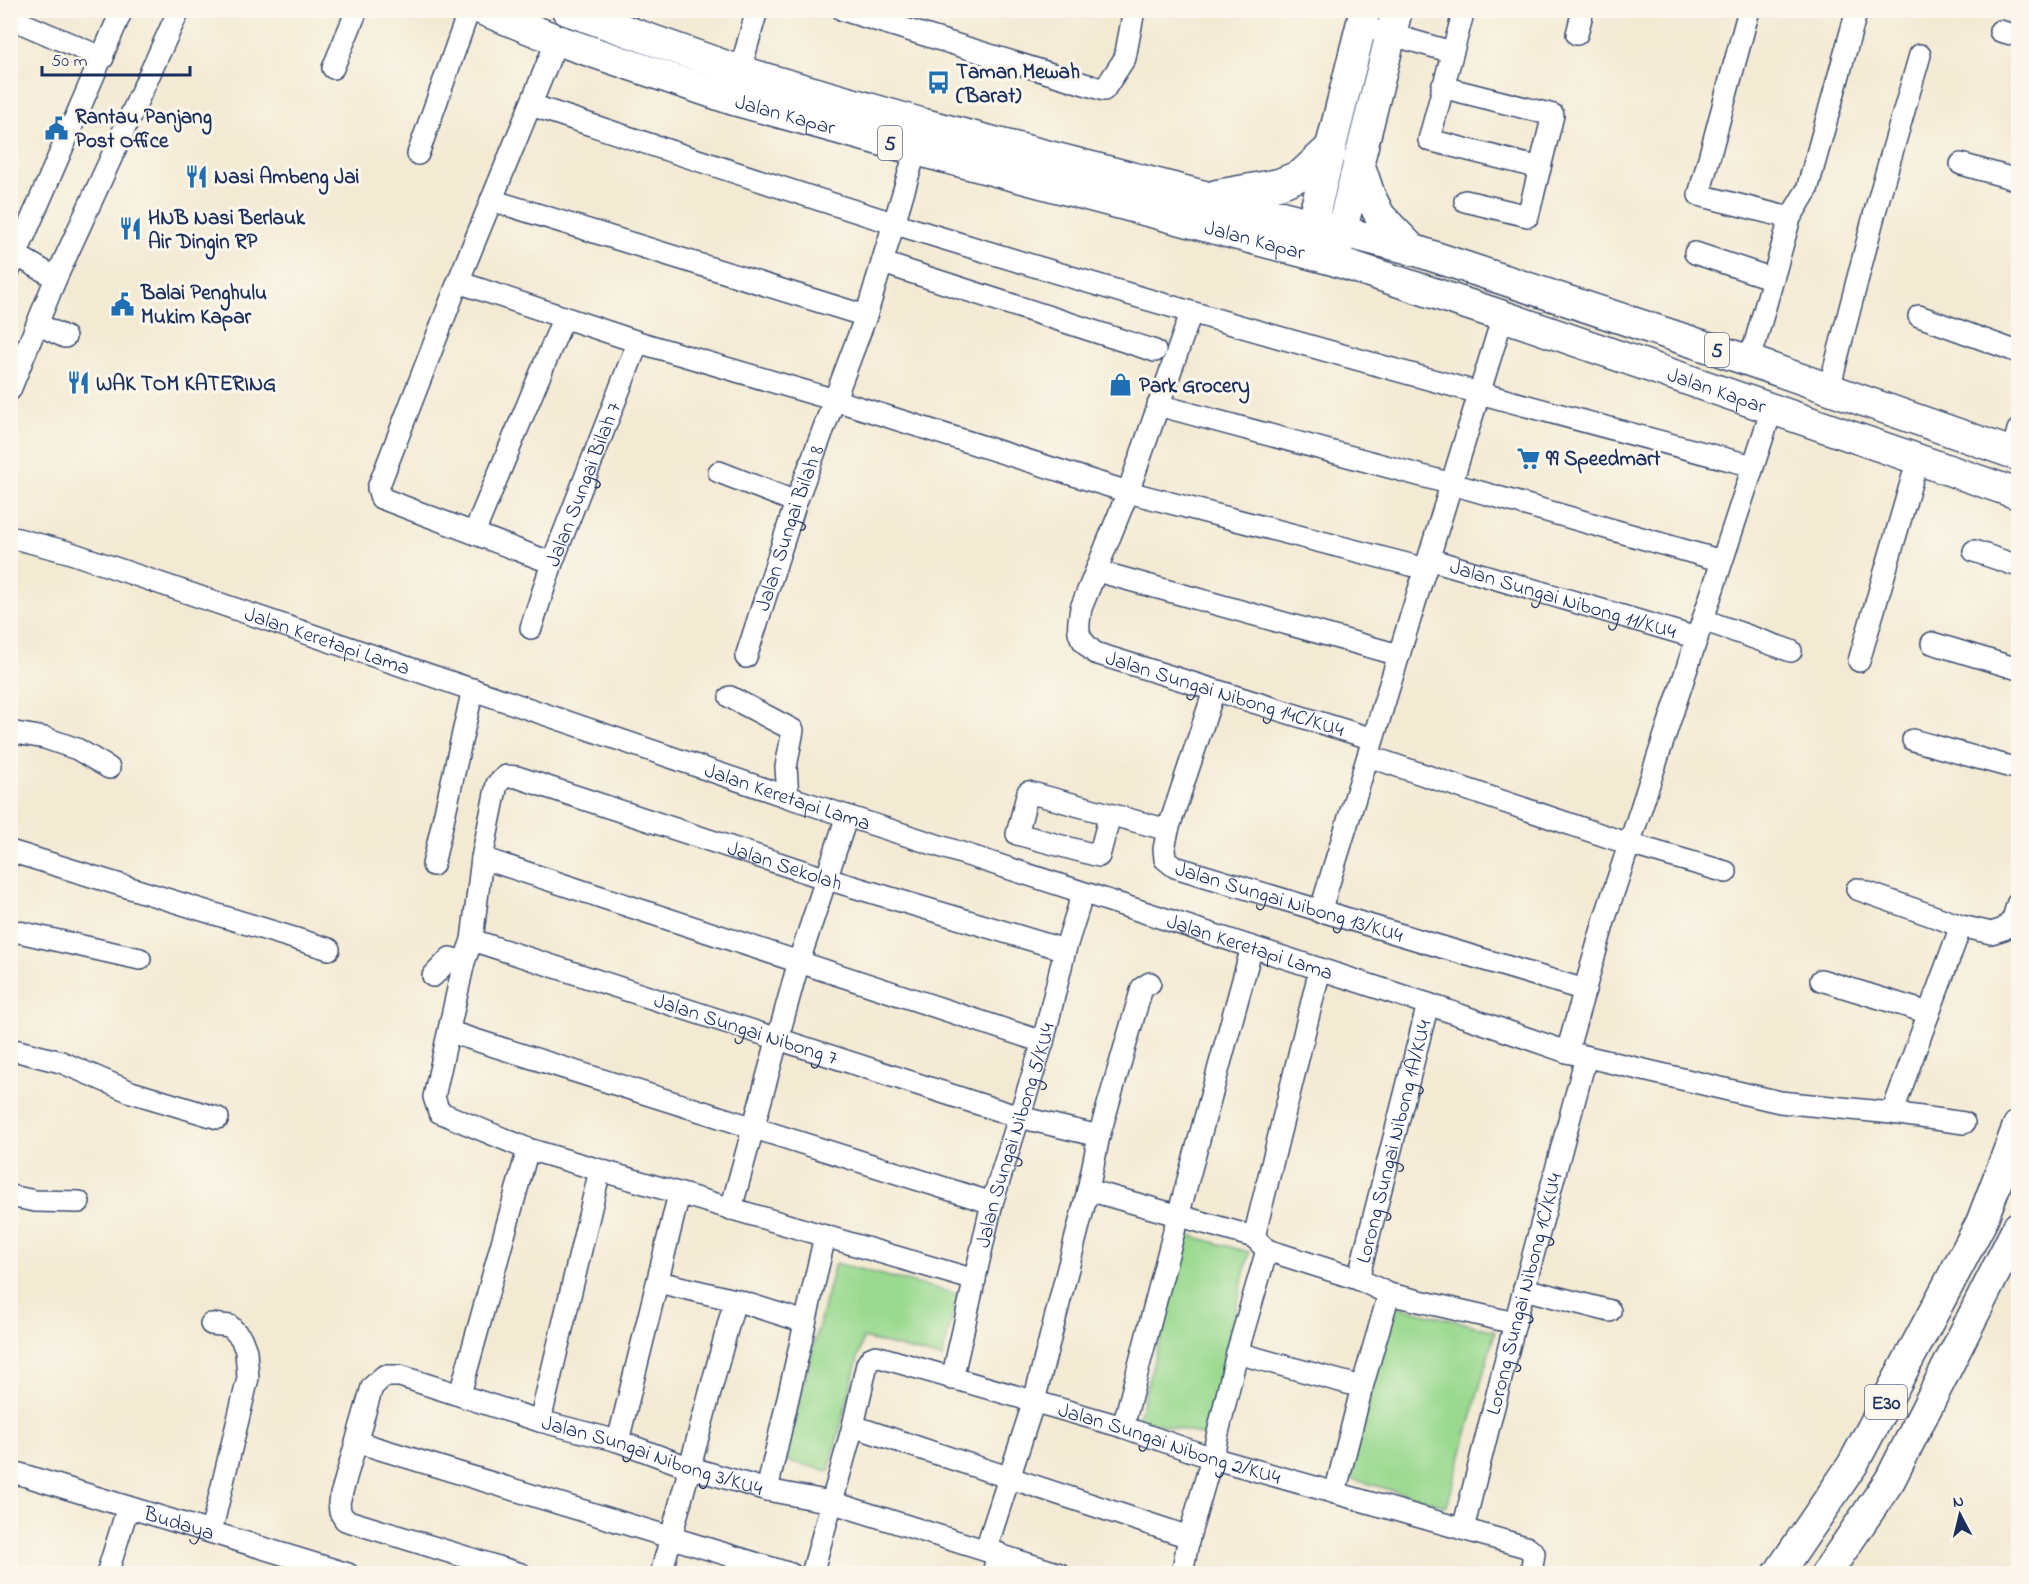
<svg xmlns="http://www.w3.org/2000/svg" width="2029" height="1584" font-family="'Indie Flower',sans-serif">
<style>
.park{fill:#9ad98f;stroke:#5a8476;stroke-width:1.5}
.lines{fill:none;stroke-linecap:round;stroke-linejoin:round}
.minor-casing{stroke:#3b4b70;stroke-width:24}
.highway-casing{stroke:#3b4b70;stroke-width:33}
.minor{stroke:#fff;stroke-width:21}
.highway{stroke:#fff;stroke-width:30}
.labels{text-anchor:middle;stroke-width:6;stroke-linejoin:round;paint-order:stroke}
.shield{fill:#fbf7ec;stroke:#5e6b89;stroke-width:1.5}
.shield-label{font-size:20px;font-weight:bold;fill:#1b2f5e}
.poi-label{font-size:21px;font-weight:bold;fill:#1b2f5e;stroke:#fbf7ec;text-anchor:start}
.street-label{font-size:21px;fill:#1b2f5e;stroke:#fbf7ec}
</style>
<rect width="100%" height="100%" fill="#fbf7ec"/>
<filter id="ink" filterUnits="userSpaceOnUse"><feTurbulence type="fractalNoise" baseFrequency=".0167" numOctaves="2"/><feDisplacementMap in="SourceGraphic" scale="12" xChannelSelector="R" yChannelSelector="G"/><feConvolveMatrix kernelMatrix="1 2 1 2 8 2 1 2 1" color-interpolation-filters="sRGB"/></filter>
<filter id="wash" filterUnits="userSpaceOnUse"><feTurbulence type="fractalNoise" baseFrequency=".008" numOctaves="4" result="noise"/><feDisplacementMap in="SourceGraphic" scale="24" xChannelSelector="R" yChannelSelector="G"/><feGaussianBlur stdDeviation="1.35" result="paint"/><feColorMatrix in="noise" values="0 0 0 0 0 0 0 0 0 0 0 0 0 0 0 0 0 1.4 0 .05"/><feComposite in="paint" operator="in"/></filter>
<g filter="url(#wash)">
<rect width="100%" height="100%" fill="#f3ead3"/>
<path class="park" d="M1188 1235 1249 1252 1207 1436 1138 1419Z
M835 1263 958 1294 942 1358 863 1338 829 1471 784 1460Z
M1395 1306 1495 1331 1447 1506 1348 1478Z"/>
</g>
<g filter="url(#ink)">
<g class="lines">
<defs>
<g id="minor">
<path d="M843 10 1104 90 1125 58 1134 10"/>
<path d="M1464 10 1429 140 1540 168"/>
<path d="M1749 10 1699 195 1790 218"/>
<path d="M10 18 103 58"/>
<path d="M1378 31 1452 52"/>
<path d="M2000 31 2018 36"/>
<path d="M1577 34 1583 10"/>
<path d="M333 68 357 10"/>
<path d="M740 71 757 10"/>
<path d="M1442 87 1553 115 1528 216 1465 201"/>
<path d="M531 105C652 145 774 186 896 224 1180 312 1466 391 1753 466"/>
<path d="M418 154 469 10"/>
<path d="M1961 164 2018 180"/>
<path d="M491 200 866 316"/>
<path d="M1695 253 1773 279"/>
<path d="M18 256 56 278"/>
<path d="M883 263 1155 351"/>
<path d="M10 269 122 10"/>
<path d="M458 282 638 342 835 400 1128 492 1426 569"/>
<path id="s1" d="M1191 313 1128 492 1081 608C1077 632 1076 637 1095 653L1373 739"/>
<path d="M1919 316 2018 352"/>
<path d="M37 324 65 337"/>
<path d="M1750 361 1790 218 1807 190 1857 10"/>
<path d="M1829 389 1876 208 1920 55"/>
<path d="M10 390 56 278 179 10"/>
<path d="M1158 405 1452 484 1722 561"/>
<path d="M2012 453 2018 430"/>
<path d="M719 472 796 502"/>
<path d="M474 533 564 317"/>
<path id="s2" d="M10 537 68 552 788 797 1428 1004 1567 1052 1780 1102 1892 1113 1964 1123"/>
<path d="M1974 551 2018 566"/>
<path id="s3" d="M1429 559 1697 638"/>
<path d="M552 563 381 498 378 488 458 282 557 40"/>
<path d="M1097 571 1399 655"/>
<path d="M1703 620 1791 651"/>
<path id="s4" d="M531 628 552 563 638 342"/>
<path d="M1932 643 2018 669"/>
<path id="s5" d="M746 657 796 502 866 316 916 150"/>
<path d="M1859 661 1918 459"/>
<path id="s6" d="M1214 691 1168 830 1164 849 1165 859 1175 867 1585 990"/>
<path d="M730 697 793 730 786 767 788 797"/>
<path d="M10 732 45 738 77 749 109 768"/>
<path d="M1913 740 2018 769"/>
<path d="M1368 756 1629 844 1726 872"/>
<path d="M1110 815 1099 856 1017 834 1028 792 1168 830"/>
<path d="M10 851 329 949"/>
<path d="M482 858 1043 1042"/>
<path d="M433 865 473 689"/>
<path d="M1857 889 1961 926 1991 933 2004 929 2013 919 2018 902"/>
<path d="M1320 912 1503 316"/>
<path d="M10 930 140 959"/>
<path id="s7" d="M472 940 1019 1117 1099 1136"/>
<path d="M433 976 450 958 464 962"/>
<path d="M1821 980 1929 1013"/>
<path d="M450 1032 992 1203"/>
<path d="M10 1049 61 1062 131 1092 218 1118"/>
<path d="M1567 1052 1605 918 1772 409"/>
<path d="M1892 1113 1961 926"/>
<path d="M1088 1190 1254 1237 1267 1250 1358 1279 1389 1294 1515 1323"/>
<path d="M10 1196 35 1201 79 1202"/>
<path d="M731 1209 799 961 847 816"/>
<path d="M1254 1237 1320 969"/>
<path id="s8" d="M1358 1279 1428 1004"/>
<path id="s9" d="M975 1280 528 1149 439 1112 434 1097 464 962 472 940 482 858 497 784 506 776 517 777 827 879 1065 950"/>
<path d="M658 1282 735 1300 805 1322"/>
<path d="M1524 1289 1610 1311"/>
<path d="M1237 1353 1362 1387"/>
<path id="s10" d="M952 1379 992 1203 1043 1042 1065 950 1083 893"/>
<path d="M460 1394 528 1149"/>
<path d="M540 1421 600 1170"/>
<path d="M853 1426 1189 1537"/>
<path d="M1123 1427 1178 1216 1252 947"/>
<path d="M618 1441 679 1194"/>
<path d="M357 1442 791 1574"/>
<path id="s11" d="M10 1471 348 1574"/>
<path d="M767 1490 825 1236"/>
<path d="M1335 1493 1362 1387 1389 1294"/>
<path id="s12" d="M1463 1529 1515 1323 1586 1057"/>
<path d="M211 1532 248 1378 246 1351 241 1338 230 1326 211 1324"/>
<path d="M986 1549 1034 1401 1088 1190 1099 1136 1142 988 1150 983"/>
<path d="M107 1574 128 1507"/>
<path id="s13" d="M521 1574 345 1520 340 1512 339 1502 372 1387 384 1376H400L540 1421 618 1441 688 1467 767 1490 831 1502 1060 1574"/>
<path d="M661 1574 735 1300"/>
<path id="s14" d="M812 1574 853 1426 867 1364 871 1358 876 1356 1123 1427 1212 1458 1526 1547 1534 1553 1531 1574"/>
<path d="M993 1574 998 1553"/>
<path d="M1182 1574 1189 1537 1212 1458 1237 1353 1267 1250"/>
</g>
<g id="highway">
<path id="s15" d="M483 10 557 40 734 100 916 150 1333 260 1503 316 2018 494"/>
<path d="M567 10 740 71 924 124 1414 250 1750 361 2018 455"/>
<path d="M1358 160 1370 196 1380 216 1413 250"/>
<path d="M1217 195 1279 184 1301 175 1330 148"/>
<path d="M1307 243 1365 10"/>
<path d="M1337 249 1397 10"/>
<path d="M1778 1574 1853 1464 1981 1223 2018 1126"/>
<path d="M1826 1574 1890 1480 2018 1227"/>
</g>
</defs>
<use href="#minor" class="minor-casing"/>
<use href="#highway" class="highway-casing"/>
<use href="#minor" class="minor"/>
<use href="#highway" class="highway"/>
</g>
</g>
<defs>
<symbol id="bus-bare" viewBox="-9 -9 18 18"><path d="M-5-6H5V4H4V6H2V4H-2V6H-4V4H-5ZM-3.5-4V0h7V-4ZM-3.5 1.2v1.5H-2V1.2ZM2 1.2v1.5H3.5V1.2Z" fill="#1f6fb2" stroke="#fbf7ec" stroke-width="2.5" paint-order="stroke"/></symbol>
<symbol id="civic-bare" viewBox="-9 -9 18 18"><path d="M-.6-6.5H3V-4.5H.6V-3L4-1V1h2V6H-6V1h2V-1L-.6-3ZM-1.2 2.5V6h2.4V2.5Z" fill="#1f6fb2" stroke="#fbf7ec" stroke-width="2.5" paint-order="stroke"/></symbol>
<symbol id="restaurant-bare" viewBox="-9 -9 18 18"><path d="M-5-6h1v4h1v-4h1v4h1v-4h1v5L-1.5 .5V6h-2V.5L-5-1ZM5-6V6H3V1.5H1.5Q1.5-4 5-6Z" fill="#1f6fb2" stroke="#fbf7ec" stroke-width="2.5" paint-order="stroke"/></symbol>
<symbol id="shop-bare" viewBox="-9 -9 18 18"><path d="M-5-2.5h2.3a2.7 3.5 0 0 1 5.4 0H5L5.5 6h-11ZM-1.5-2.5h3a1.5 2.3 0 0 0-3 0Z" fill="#1f6fb2" stroke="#fbf7ec" stroke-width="2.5" paint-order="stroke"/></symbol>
<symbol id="supermarket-bare" viewBox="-9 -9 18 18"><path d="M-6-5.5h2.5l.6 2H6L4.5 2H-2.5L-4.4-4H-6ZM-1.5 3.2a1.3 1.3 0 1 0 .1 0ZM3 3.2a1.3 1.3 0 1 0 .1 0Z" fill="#1f6fb2" stroke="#fbf7ec" stroke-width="2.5" paint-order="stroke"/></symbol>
</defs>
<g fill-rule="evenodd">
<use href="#bus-bare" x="922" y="66" width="33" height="33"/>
<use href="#civic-bare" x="40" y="112" width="33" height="33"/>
<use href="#restaurant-bare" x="180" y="160" width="33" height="33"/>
<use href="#restaurant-bare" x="114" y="212" width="33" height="33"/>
<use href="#civic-bare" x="106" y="288" width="33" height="33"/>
<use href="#restaurant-bare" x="62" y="366" width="33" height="33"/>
<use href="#shop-bare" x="1104" y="368" width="33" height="33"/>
<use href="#supermarket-bare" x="1512" y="442" width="33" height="33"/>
</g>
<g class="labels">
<g class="shield">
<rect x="878" y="126" width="24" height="34" rx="4.5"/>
<rect x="1705" y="333" width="24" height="34" rx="4.5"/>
<rect x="1865" y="1385" width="42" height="34" rx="4.5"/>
</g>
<g class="shield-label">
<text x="890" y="150">5</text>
<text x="1717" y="357">5</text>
<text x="1886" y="1409">E30</text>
</g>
<g class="poi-label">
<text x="956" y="78">Taman Mewah<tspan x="956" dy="24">(Barat)</tspan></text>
<text x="75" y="123">Rantau Panjang<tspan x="75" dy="24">Post Office</tspan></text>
<text x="214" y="183">Nasi Ambeng Jai</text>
<text x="148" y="224">HNB Nasi Berlauk<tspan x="148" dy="24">Air Dingin RP</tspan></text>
<text x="141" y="299">Balai Penghulu<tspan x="141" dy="24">Mukim Kapar</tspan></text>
<text x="96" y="390">WAK TOM KATERING</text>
<text x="1139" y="392">Park Grocery</text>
<text x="1546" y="465">99 Speedmart</text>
</g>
<g class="street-label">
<text dy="7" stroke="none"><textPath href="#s15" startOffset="320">Jalan Kapar</textPath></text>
<text dy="7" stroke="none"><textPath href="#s15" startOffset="806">Jalan Kapar</textPath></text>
<text dy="7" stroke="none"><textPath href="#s15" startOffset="1292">Jalan Kapar</textPath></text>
<text dy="7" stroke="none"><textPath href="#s4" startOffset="153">Jalan Sungai Bilah 7</textPath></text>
<text dy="7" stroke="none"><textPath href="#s5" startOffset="136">Jalan Sungai Bilah 8</textPath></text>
<text dy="7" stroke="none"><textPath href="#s3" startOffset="140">Jalan Sungai Nibong 11/KU4</textPath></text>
<text dy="7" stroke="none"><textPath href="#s2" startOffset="334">Jalan Keretapi Lama</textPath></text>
<text dy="7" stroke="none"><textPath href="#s1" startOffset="502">Jalan Sungai Nibong 14C/KU4</textPath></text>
<text dy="7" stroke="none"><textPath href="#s2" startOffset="820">Jalan Keretapi Lama</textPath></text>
<text dy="7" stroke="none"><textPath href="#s9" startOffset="1203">Jalan Sekolah</textPath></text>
<text dy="7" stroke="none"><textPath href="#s6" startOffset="308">Jalan Sungai Nibong 13/KU4</textPath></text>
<text dy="7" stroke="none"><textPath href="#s2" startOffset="1306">Jalan Keretapi Lama</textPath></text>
<text dy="7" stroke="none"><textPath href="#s7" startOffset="288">Jalan Sungai Nibong 7</textPath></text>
<text dy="7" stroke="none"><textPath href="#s10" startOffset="252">Jalan Sungai Nibong 5/KU4</textPath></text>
<text dy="7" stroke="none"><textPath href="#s8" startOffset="142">Lorong Sungai Nibong 1A/KU4</textPath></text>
<text dy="7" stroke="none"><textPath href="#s12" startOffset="243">Lorong Sungai Nibong 1C/KU4</textPath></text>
<text dy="7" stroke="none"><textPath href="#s14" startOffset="536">Jalan Sungai Nibong 2/KU4</textPath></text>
<text dy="7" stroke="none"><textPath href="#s13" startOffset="620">Jalan Sungai Nibong 3/KU4</textPath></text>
<text dy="7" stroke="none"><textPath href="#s11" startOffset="177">Budaya</textPath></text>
</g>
</g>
<rect width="2029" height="1584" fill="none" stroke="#fbf7ec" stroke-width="36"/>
<g transform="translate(1960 1515) rotate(353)" stroke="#fbf7ec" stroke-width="4.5" paint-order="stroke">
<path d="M0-4.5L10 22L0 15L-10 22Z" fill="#1b2f5e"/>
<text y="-9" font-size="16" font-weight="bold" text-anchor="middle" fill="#1b2f5e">N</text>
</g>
<path d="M42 66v9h148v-9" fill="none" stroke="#1b2f5e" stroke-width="3"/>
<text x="51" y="66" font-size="18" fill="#1b2f5e" stroke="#fbf7ec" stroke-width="4.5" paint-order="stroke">50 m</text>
</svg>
